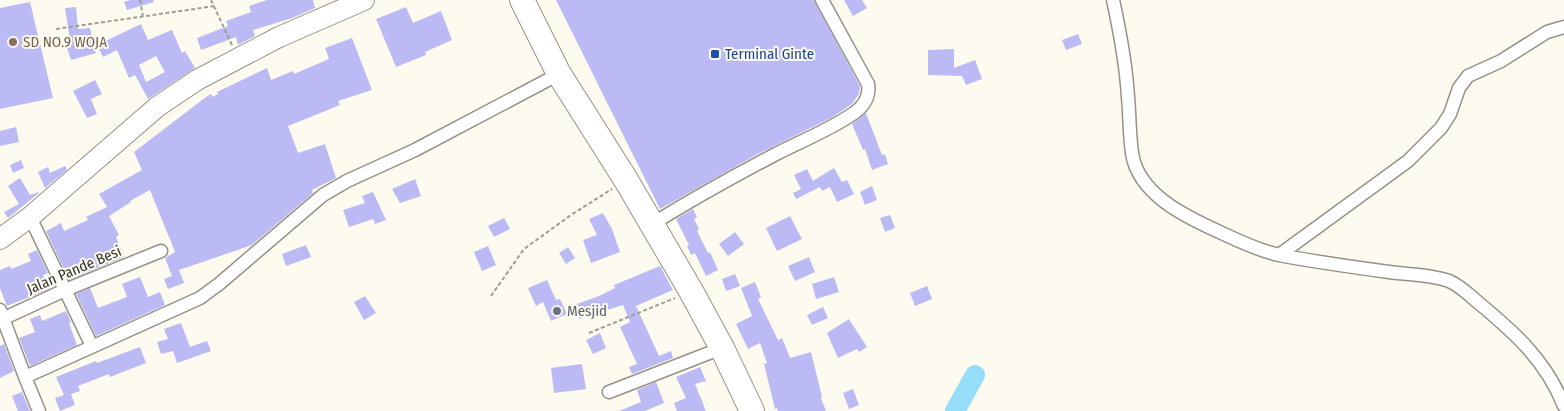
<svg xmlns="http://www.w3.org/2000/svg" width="1564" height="411" font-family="'Fira Sans Condensed',sans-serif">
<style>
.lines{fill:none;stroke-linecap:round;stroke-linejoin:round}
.river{stroke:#96ddfa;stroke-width:20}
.building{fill:#bcbaf4;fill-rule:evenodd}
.street-casing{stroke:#949288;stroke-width:15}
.primary-casing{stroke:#949288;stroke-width:22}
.highway-casing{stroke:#949288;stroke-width:26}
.path{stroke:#9e9c94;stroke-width:2;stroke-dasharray:4 2.5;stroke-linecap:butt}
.street{stroke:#fff;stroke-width:12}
.primary{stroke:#fff;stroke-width:20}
.highway{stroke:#fff;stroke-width:24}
.education-dot{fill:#8d6e63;stroke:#fdfbf0;stroke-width:2}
.transit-dot{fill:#1a4fb4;stroke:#fdfbf0;stroke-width:2}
.worship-dot{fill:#6b7280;stroke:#fdfbf0;stroke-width:2}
.labels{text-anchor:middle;stroke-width:4;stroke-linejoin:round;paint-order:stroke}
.education-label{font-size:15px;fill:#785e54;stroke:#fdfbf0;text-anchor:start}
.transit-label{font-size:15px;fill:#164399;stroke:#fdfbf0;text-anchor:start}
.street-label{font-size:15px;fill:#33322e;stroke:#fdfbf0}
.worship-label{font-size:15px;fill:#5b616d;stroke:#fdfbf0;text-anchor:start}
</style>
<rect width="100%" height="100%" fill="#fdfbf0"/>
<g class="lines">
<path class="river" d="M955 411 975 375"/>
</g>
<path class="building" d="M130 0H153L154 2 127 10 124 2Z
M267 0H313L315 8 292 18 253 30 255 36 238 45 236 37 201 50 197 38 228 26 226 21 251 12 249 6Z
M556 0H814L860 86 859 94 852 104 831 118 756 155 660 209Z
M844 0H862L867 8 853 16Z
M30 2 53 98 0 109V8Z
M76 7 78 29 90 28 96 53 71 60 67 48 71 47 65 8Z
M406 7 413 23 441 11 452 40 425 52 426 55 396 67 376 19Z
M141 24 148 40 172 30 182 53 185 51 195 68 148 99 135 75 129 78 117 50 103 57 97 45ZM156 56 165 72 146 82 139 65Z
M1078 34 1082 44 1066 50 1062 40Z
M352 38 372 90 338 101 340 105 288 126 298 153 325 144 336 178 312 190 313 193 252 245 179 270 184 283 168 289 164 279 172 276 165 258 175 252 150 190 130 201 131 202 109 216 119 235 116 237 124 257 69 280 46 231 61 223 64 231 88 220 86 217 107 207 99 194 142 170 134 152 206 97 211 94 213 97 218 94 217 92 267 68 271 80 293 71 294 74 329 59 325 48Z
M954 49V68L975 60 982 79 966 85 962 76 928 75V50Z
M95 80 102 94 91 99 97 114 87 118 73 91Z
M866 113 882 155 885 154 888 164 872 170 865 149 863 150 852 124Z
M16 127 19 142 0 146V131Z
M21 160 24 168 13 173 10 165Z
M65 166 67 170 45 188 38 172 48 167 50 173Z
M834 168 842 182 847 180 854 194 837 202 830 187 822 191 820 187 796 199 793 193 801 189 794 175 807 169 813 181Z
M20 178 30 195 39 192V193L8 218 4 212 19 204 8 186Z
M415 179 421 196 400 203 392 189Z
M872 186 877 200 865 205 860 192Z
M373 192 386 220 375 224 373 219 349 227 343 210 365 203 362 196Z
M693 209 697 217 694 219 699 229 697 231 708 253 710 252 718 270 706 276 695 253 691 255 687 246 689 245 676 219Z
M603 213 612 229 620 252 591 263 583 240 597 235 589 219Z
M890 215 895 228 885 232 880 218Z
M790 216 802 239 777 251 766 228Z
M504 218 510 229 494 237 488 226Z
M735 232 744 244 728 256 719 244Z
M306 245 311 257 286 266 282 254Z
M488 246 496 265 482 271 474 252Z
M568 247 575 258 566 264 559 253Z
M37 250 48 273 43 275 49 289 7 306 0 288V270L10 266 11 269 31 261 28 254Z
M809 257 815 272 795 281 788 266Z
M660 266 673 290 636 306 659 356 671 351 673 358 632 374 629 367 637 364 620 327 630 322 623 305 579 319 574 305 599 296 615 288 614 285Z
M735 274 740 286 726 291 722 279Z
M140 277 148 297 160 292 165 305 96 336 76 294 90 288 98 308 127 297 122 284Z
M834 277 839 292 816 299 812 284Z
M547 280 556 300 560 299 567 314 551 321 543 302 536 306 528 288Z
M755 282 761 297 758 299 778 340 782 338 790 358 811 352 822 397 821 398 826 411H778L777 408 775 409 764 364 767 363 760 343 748 349 736 324 752 316 741 288Z
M927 286 932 299 915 306 910 293Z
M365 296 376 313 364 320 354 302Z
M823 307 828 318 812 325 807 315Z
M66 311 71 322 69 323 77 345 30 366 19 338 35 332 30 319 40 315 42 321Z
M849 319 867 347 859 352 857 349 838 358 827 333Z
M181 323 190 347 207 341 211 351 177 363 173 351 161 354 157 342 168 339 164 329Z
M600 333 606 348 593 354 586 340Z
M4 344 14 371 0 378V346Z
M140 347 146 363 110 377 109 374 78 386 80 391 71 394 75 405 60 411 55 398 64 395 56 377 96 361 97 363Z
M582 364 586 389 554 393 551 368Z
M700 367 706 381 695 384 706 411H677L674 403 686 398 676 377Z
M656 382 664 403 645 411H619L641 402 637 390Z
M853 389 859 405 849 409 843 393Z
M22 392 30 411H18L12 396Z"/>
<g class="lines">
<defs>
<path id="street" d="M1113 0C1120 32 1126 64 1128 97 1130 115 1129 146 1134 162 1146 200 1193 220 1226 235 1243 243 1261 251 1279 255L1408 161 1441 128 1450 114 1459 88 1468 76 1501 61 1547 32 1564 27
M30 217 92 346
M652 224C693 199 734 176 776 154 801 141 830 130 854 113 864 106 870 96 868 84L822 0
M1279 255C1316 262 1352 267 1389 272 1409 275 1430 274 1449 281 1461 286 1470 296 1480 304 1516 334 1546 361 1564 406
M0 310 25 377 200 298 219 284 323 195 347 181 415 150 559 74
M0 320 65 290 161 251
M25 377 39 411
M609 392 722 348"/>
<path id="primary" d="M0 239 30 217 157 107 197 80 279 37 364 0"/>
<path id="highway" d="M522 0 559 74 626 180 691 291 722 348 752 411"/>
</defs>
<use href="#street" class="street-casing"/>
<use href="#primary" class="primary-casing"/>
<use href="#highway" class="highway-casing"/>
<path class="path" d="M140 0 143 17
M211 0 232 45
M56 29 215 6
M491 296 524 249 571 215 612 189
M589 333 675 298"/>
<use href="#street" class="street"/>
<use href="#primary" class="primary"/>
<use href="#highway" class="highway"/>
</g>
<circle class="education-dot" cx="13" cy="42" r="5"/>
<rect class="transit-dot" x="710" y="49" width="10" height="10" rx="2.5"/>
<circle class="worship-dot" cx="557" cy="311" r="5"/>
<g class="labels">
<g class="education-label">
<text x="23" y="47">SD NO.9 WOJA</text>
</g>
<g class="transit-label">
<text x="725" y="59">Terminal Ginte</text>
</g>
<g class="street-label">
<text transform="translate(74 270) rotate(-23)" y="5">Jalan Pande Besi</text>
</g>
<g class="worship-label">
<text x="567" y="316">Mesjid</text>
</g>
</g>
</svg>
